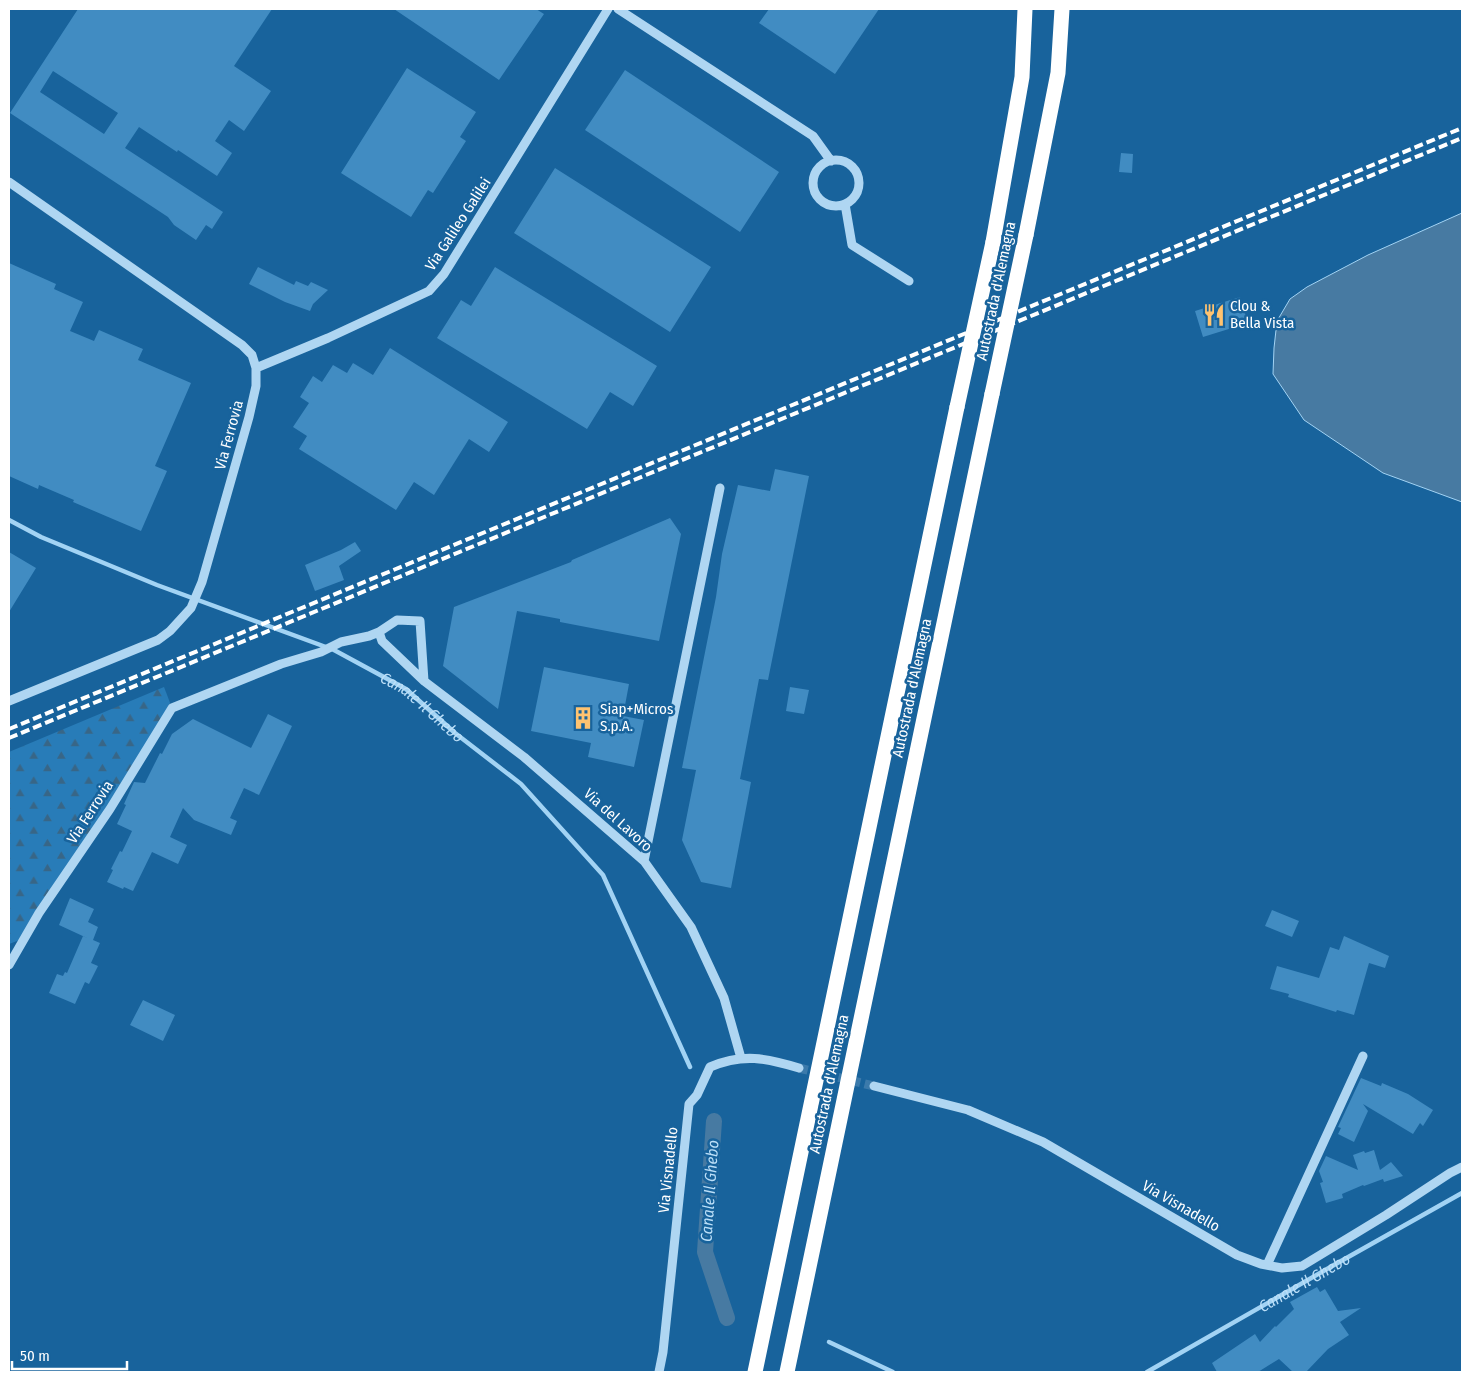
<svg xmlns="http://www.w3.org/2000/svg" width="1471" height="1381" font-family="'Fira Sans Condensed',sans-serif">
<style>
.forest{fill:url(#forest-firs)}
.water{fill:#477aa2;stroke:#a2d3f4}
.lines{fill:none;stroke-linecap:round;stroke-linejoin:round}
.stream{stroke:#a2d3f4;stroke-width:4.5}
.canal{stroke:#477aa2;stroke-width:16}
.building{fill:#418cc2;fill-rule:evenodd}
.minor-tunnel{stroke:#3b7aab;stroke-width:9;stroke-dasharray:9 4.5;stroke-linecap:butt}
.minor{stroke:#afd6f2;stroke-width:9}
.highway{stroke:#fff;stroke-width:15}
.rail{stroke:#fff;stroke-width:4;stroke-dasharray:9 4;stroke-linecap:butt}
.highway-bridge{stroke:#fff;stroke-width:15}
.labels{text-anchor:middle;stroke-width:5;stroke-linejoin:round;paint-order:stroke}
.street-label{font-size:15px;fill:#fff;stroke:#18639c}
.poi-label{font-size:15px;fill:#fff;stroke:#18639c;text-anchor:start}
.water-label{font-size:16px;font-style:italic;fill:#bcdff8;stroke:#18639c}
</style>
<defs>
<pattern id="forest-firs" width="22" height="20" patternUnits="userSpaceOnUse" patternTransform="scale(1.25)"><rect width="22" height="20" fill="#287cb8"/><path d="M5 1l3.5 6h-7zM16 11l3.5 6h-7z" fill="#386687"/></pattern>
</defs>
<rect width="100%" height="100%" fill="#18639c"/>
<path class="forest" d="M164 687 172 708 25 938 9 944V752Z"/>
<path class="water" d="M1462 213V502L1383 473 1304 420 1273 374 1274 348 1277 321 1290 299 1307 287 1368 255Z"/>
<g class="lines">
<g class="stream">
<path id="s1" d="M9 520 41 537 157 585 334 650 406 689 455 733 521 784 603 875 690 1067"/>
<path d="M829 1342 893 1372"/>
<path id="s2" d="M1147 1372 1334 1265 1462 1193"/>
</g>
<path class="canal" d="M714 1121 705 1252 727 1318"/>
</g>
<path class="building" d="M78 9H272L234 66 271 91 244 131 229 120 215 141 232 153 217 176 178 150 177 152 139 127 125 148 223 212 212 229 206 225 196 240 174 225 168 217 10 113ZM53 71 118 113 104 134 40 92Z
M394 9H536L544 14 499 80Z
M769 9H879L835 74 759 23Z
M407 68 476 112 460 137 466 141 433 193 428 190 411 217 341 173Z
M625 70 779 172 740 232 585 130Z
M1121 153 1133 154 1132 173 1119 172Z
M555 168 711 267 670 332 514 233Z
M9 263 56 284 54 289 83 302 70 331 94 341 99 330 143 349 138 360 191 383 155 466 167 471 141 531 73 502 74 500 39 485 38 489 9 476Z
M258 267 294 285 296 281 308 286 311 282 328 290 313 304 310 311 285 302 249 284Z
M495 267 657 366 633 406 610 392 587 429 437 338 461 300 471 306Z
M1240 297 1248 323 1203 337 1195 311Z
M390 348 508 422 489 452 469 439 434 495 414 482 396 510 299 449 307 436 293 427 309 403 300 397 313 376 322 382 333 365 347 373 353 363 373 375Z
M775 469 809 476 768 680 759 679 740 779 751 782 731 888 701 882 682 840 696 770 682 768 716 597 722 554 738 485 770 491Z
M670 518 681 534 659 641 560 622V619L517 611 498 709 443 666 454 607 571 562 572 560Z
M355 542 361 551 339 566 344 580 315 591 305 565 341 550Z
M9 552 36 568 9 612Z
M544 667 629 684 623 716 644 720 634 767 588 757 591 743 531 731Z
M790 687 809 690 804 714 786 711Z
M268 714 292 726 259 795 244 788 230 818 237 821 231 835 194 820 183 808 170 837 187 845 178 864 152 852 133 891 124 887 123 889 107 882 113 870 111 869 120 851 122 852 132 831 117 824 126 805 124 804 134 782 145 783 160 753 162 754 172 734 193 719 251 748Z
M70 898 94 909 88 922 98 927 93 940 100 943 91 963 98 966 89 984 85 982 75 1004 49 993 57 974 63 976 65 972 67 973 83 936 87 938 59 925Z
M1272 910 1299 921 1292 937 1265 926Z
M1344 936 1389 956 1385 968 1369 963 1354 1015 1337 1010 1336 1012 1288 997 1289 994 1270 989 1277 966 1319 978 1330 947 1339 950Z
M143 1000 175 1015 163 1041 130 1025Z
M1361 1078 1381 1086 1382 1083 1408 1094 1433 1110 1423 1126 1420 1123 1413 1134 1363 1104 1368 1111 1354 1142 1338 1134 1341 1128 1338 1127Z
M1374 1150 1380 1170 1391 1162 1403 1176 1384 1182 1383 1179 1364 1186 1363 1185 1342 1194 1343 1198 1326 1203 1320 1183 1323 1182 1319 1171 1326 1156 1358 1170 1353 1155 1364 1151 1365 1153Z
M1317 1287 1320 1292 1325 1289 1338 1311 1361 1308 1340 1322 1349 1335 1328 1349 1306 1372H1293L1279 1359 1258 1372H1217L1212 1363 1255 1334 1260 1342 1275 1326 1276 1327 1294 1309 1290 1302Z"/>
<g class="lines">
<path class="minor-tunnel" d="M799 1068 874 1086"/>
<path class="minor" d="M618 9 813 136 831 161
M813 183a23 23 0 1 1 46 0a23 23 0 1 1-46 0Z
M9 182 242 345 252 355 256 368V386L249 417 202 582 191 608 170 631 158 640 9 701
M845 204 852 245 909 281
M256 368 328 338 429 291 444 274 608 9
M424 681 420 621 397 620 379 632 382 641 424 681 524 757 644 861 691 927 724 998 741 1058
M644 861 720 488
M9 965 39 913 110 809 172 708 281 664 321 652 341 642 369 636 379 632
M874 1086 968 1110 1043 1142 1237 1255 1261 1264 1282 1268 1302 1266 1386 1215 1450 1173 1462 1167
M1267 1265 1363 1056
M659 1372 663 1352 689 1104 697 1095 710 1067C743 1053 766 1058 799 1068"/>
<path class="highway" d="M1026 235 1058 73 1062 9
M993 242 1022 77 1025 9
M755 1372 957 407
M787 1372 992 394"/>
<path class="rail" d="M9 729 1462 128
M9 738 1462 138"/>
<path class="highway-bridge" d="M992 394 1026 235
M957 407 993 242"/>
</g>
<defs>
<symbol id="restaurant-bare" viewBox="-9 -9 18 18"><path d="M-5-6h1v4h1v-4h1v4h1v-4h1v5L-1.5 .5V6h-2V.5L-5-1ZM5-6V6H3V1.5H1.5Q1.5-4 5-6Z" fill="#ffc370" stroke="#18639c" stroke-width="2.5" paint-order="stroke"/></symbol>
<symbol id="building-bare" viewBox="-9 -9 18 18"><path d="M-4-6H4V6H1V3H-1V6H-4ZM-2.5-4.3h1.7v1.8h-1.7ZM.8-4.3h1.7v1.8H.8ZM-2.5-1h1.7V.8h-1.7ZM.8-1h1.7V.8H.8Z" fill="#ffc370" stroke="#18639c" stroke-width="2.5" paint-order="stroke"/></symbol>
</defs>
<g fill-rule="evenodd">
<use href="#restaurant-bare" x="1198" y="299" width="32" height="32"/>
<use href="#building-bare" x="567" y="702" width="32" height="32"/>
</g>
<g class="labels">
<g class="street-label">
<text transform="translate(458 224) rotate(-57)" y="5">Via Galileo Galilei</text>
<text transform="translate(996 291) rotate(-78)" y="5">Autostrada d'Alemagna</text>
<text transform="translate(229 435) rotate(-75)" y="5">Via Ferrovia</text>
<text transform="translate(912 688) rotate(-78)" y="5">Autostrada d'Alemagna</text>
<text transform="translate(90 812) rotate(-57)" y="5">Via Ferrovia</text>
<text transform="translate(618 820) rotate(42)" y="5">Via del Lavoro</text>
<text transform="translate(829 1084) rotate(-78)" y="5">Autostrada d'Alemagna</text>
<text transform="translate(668 1170) rotate(-84)" y="5">Via Visnadello</text>
<text transform="translate(1181 1206) rotate(30)" y="5">Via Visnadello</text>
</g>
<g class="poi-label">
<text x="1230" y="311">Clou &amp;<tspan x="1230" dy="17">Bella Vista</tspan></text>
<text x="600" y="714">Siap+Micros<tspan x="600" dy="17">S.p.A.</tspan></text>
</g>
<g class="water-label">
<text dy="6" stroke="none"><textPath href="#s1" startOffset="456">Canale Il Ghebo</textPath></text>
<text transform="translate(709 1191) rotate(-86)" y="6">Canale Il Ghebo</text>
<text dy="6" stroke="none"><textPath href="#s2" startOffset="181">Canale Il Ghebo</textPath></text>
</g>
</g>
<rect width="1471" height="1381" fill="none" stroke="#ffffff" stroke-width="20"/>
<path d="M12 1361v8h115v-8" fill="none" stroke="#ffffff" stroke-width="2.5"/>
<text x="20" y="1361" font-size="15" fill="#ffffff" stroke="#18639c" stroke-width="4" paint-order="stroke">50 m</text>
</svg>
